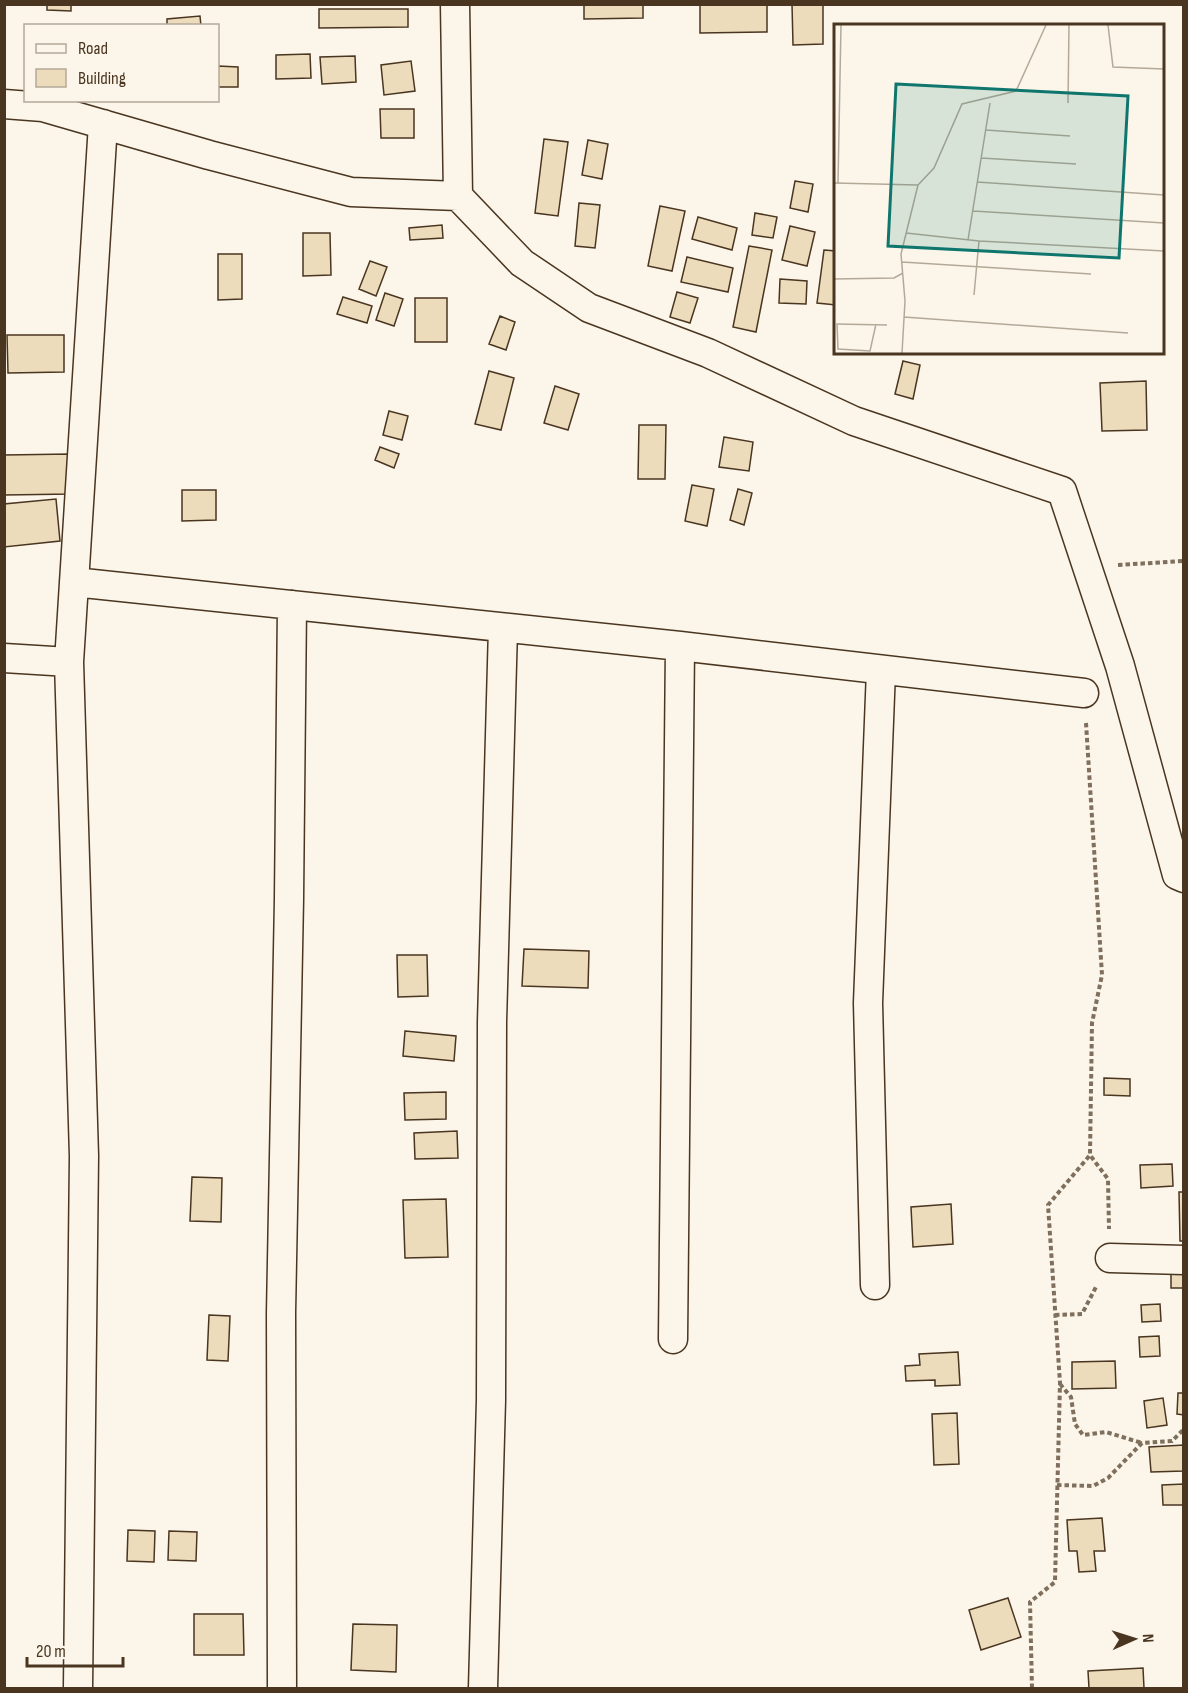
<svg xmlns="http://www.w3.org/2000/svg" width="1188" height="1693" font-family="'Sofia Sans Condensed',sans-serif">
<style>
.building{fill:#ecdcbc;stroke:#4a3520;stroke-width:1.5}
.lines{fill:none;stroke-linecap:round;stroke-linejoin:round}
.minor-casing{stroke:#4a3520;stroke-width:31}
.path{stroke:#7f6f5c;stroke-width:4;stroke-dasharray:4.5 3;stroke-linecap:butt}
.minor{stroke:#fbf6e9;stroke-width:28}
.inset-road{fill:none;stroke:#b4a999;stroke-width:1.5}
.view{fill:#0f766e;fill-opacity:0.15;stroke:#0f766e;stroke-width:3}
.inset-edge{fill:none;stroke:#4a3520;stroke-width:3}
</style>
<rect width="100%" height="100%" fill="#fbf6e9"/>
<path class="building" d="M47 4H71V11L47 10Z
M584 4H643V18L584 19Z
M700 4H767V32L700 33Z
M792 4H823V44L793 45Z
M319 9H408V27L319 28Z
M200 16 201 26H167V19Z
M310 54 311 78 276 79V55Z
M355 56 356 82 322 84 320 57Z
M411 61 415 91 384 95 381 65Z
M218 66 238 67V87H218Z
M380 109H414V138H381Z
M544 139 568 142 558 216 535 213Z
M588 140 608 144 602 179 582 175Z
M795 181 813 184 808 212 790 208Z
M579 203 600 205 595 248 575 246Z
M660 206 685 211 672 271 648 266Z
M755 213 777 217 773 238 752 235Z
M698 217 737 228 732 250 692 239Z
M442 225 443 238 410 240 409 228Z
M790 226 815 232 807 266 782 260Z
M303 233H330L331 275 303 276Z
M749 246 772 250 756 332 733 327Z
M824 250 836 251V305L817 303Z
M218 254H242V299L218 300Z
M687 257 733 268 728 292 681 282Z
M370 261 387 267 376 296 359 289Z
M780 279 807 281 806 304 779 303Z
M677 292 698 298 690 323 670 317Z
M385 293 403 299 394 326 376 320Z
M343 297 372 306 367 323 337 314Z
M415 298H447V342H415Z
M500 316 515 322 506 350 489 344Z
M7 335H64V372L8 373Z
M903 361 920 365 913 399 895 394Z
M489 371 514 378 501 430 475 424Z
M1146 381 1147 430 1102 431 1100 383Z
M555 386 579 394 568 430 544 423Z
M389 411 408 416 402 440 383 435Z
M639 425H666L665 479H638Z
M724 437 753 442 749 471 719 467Z
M380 447 399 454 394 468 375 460Z
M71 454 72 494 4 495V455Z
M692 485 714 489 707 526 685 521Z
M738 489 752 493 744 525 730 520Z
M182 490H216V520L182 521Z
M56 499 60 541 4 547V504Z
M524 949 589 951 588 988 522 986Z
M397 955H427L428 996 398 997Z
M405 1031 456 1036 454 1061 403 1056Z
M1104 1078 1130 1079V1096L1104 1095Z
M446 1092V1119L405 1120 404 1093Z
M457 1131 458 1158 415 1159 414 1133Z
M1172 1164 1173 1186 1141 1188 1140 1165Z
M192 1177 222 1178 221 1222 190 1221Z
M1179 1192H1184V1241H1180Z
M446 1199 448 1257 405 1258 403 1200Z
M951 1204 953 1244 913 1247 911 1207Z
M1184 1270V1288H1171V1271Z
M1160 1304 1161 1321 1142 1322 1141 1305Z
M209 1315 230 1316 228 1361 207 1360Z
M1159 1336 1160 1356 1140 1357 1139 1337Z
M958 1352 960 1385 935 1386V1380L906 1381 905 1366 920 1365 919 1354Z
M1115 1361 1116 1388 1072 1389V1362Z
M1178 1393H1184V1415L1177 1414Z
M1163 1398 1167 1425 1147 1428 1144 1401Z
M957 1413 959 1464 934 1465 932 1414Z
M1184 1445V1471L1151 1472 1149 1447Z
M1184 1484V1505H1163L1162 1485Z
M1102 1518 1105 1551H1094L1096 1571 1079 1572 1077 1551H1069L1067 1520Z
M128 1530 155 1531 154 1562 127 1561Z
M169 1531 197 1532 196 1561 168 1560Z
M1008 1598 1021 1637 981 1650 969 1610Z
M194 1614H243L244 1655H194Z
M353 1624 397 1625 396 1672 351 1670Z
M1143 1668 1144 1688H1089L1088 1671Z"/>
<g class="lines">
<defs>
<path id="minor" d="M455 4 458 196 522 263 589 308 708 353 854 421 1062 491 1120 666 1177 875 1184 878
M4 104 43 107 209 155 351 192 458 196
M74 582 680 646 1084 693
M4 658 69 662
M1110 1258 1184 1260
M875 1285 868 1003 881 670
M673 1339 680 646
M78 1688 84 1156 69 662 103 124
M282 1688 281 1313 289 899 292 605
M483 1688 491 1400 492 1022 503 628"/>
</defs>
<use href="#minor" class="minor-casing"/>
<path class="path" d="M1118 565 1184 561
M1086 723 1102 975 1092 1023 1090 1155
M1055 1315 1082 1314 1097 1285
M1060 1384 1071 1397 1075 1424 1083 1435 1106 1432 1142 1443
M1057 1485 1093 1486 1108 1478 1142 1443 1172 1441 1184 1429
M1032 1688 1030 1602 1055 1582 1060 1383 1048 1205 1090 1155 1108 1179 1109 1229"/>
<use href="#minor" class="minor"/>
</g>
<g transform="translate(834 24)">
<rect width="330" height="330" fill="#fbf6e9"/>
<path class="inset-road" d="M274 1 279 43 330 45M234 79 235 1M152 106 236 112M147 134 242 140M143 158 330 171M0 159 84 161 100 144 128 80 182 67 212 1M4 159 7 1M139 187 330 199M72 209 145 217 330 227M134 216 156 79M68 238 257 250M0 255 60 254 69 249M140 271 145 217M70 293 294 309M2 300 53 301M3 300 4 325 36 327 42 300M68 329 71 277 67 230 84 161"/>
<path class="view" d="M62 60 294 72 285 234 54 222Z"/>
<rect width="330" height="330" class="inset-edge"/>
</g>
<rect width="1188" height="1693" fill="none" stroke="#4a3520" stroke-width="12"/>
<rect x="24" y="24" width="195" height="78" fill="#fbf6e9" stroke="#b4a999" stroke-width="1.5"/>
<rect x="36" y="44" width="30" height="9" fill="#fbf6e9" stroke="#b4a999" stroke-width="1.5"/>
<text x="78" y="54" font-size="18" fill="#4a3520">Road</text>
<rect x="36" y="69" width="30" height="18" fill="#ecdcbc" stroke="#b4a999" stroke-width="1.5"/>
<text x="78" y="84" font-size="18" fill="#4a3520">Building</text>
<g transform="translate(1134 1639) rotate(87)" stroke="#fbf6e9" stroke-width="4.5" paint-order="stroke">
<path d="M0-4.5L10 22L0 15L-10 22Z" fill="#4a3520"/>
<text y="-9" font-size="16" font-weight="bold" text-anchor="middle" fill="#4a3520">N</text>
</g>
<path d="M27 1657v9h96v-9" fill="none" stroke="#4a3520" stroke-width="3"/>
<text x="36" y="1657" font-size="18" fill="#4a3520" stroke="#fbf6e9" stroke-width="4.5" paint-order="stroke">20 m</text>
</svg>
